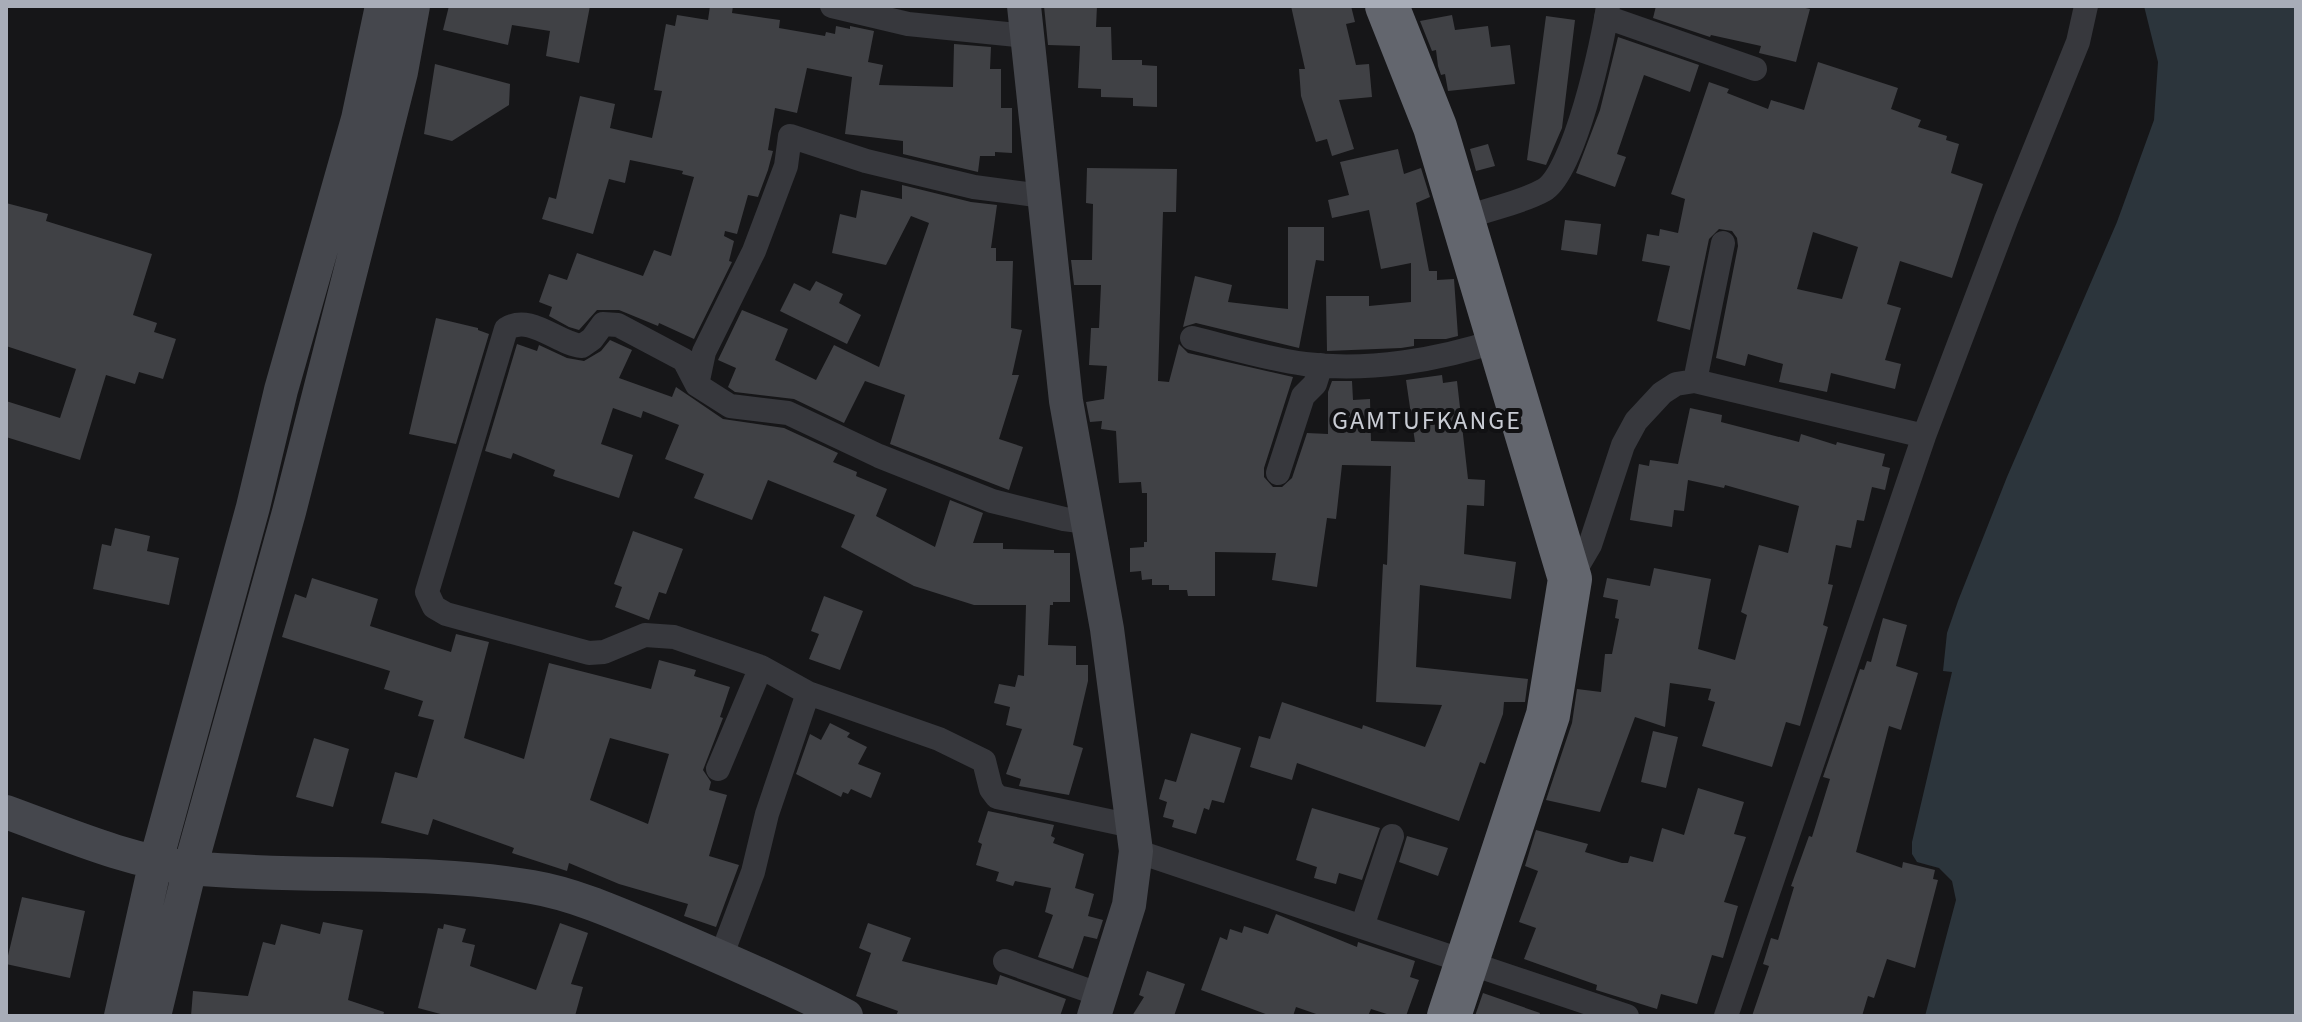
<svg xmlns="http://www.w3.org/2000/svg" width="2302" height="1022" font-family="'Source Sans 3',sans-serif">
<style>
.water{fill:#2c353c}
.building{fill:#404145;fill-rule:evenodd}
.lines{fill:none;stroke-linecap:round;stroke-linejoin:round}
.street{stroke:#37383d;stroke-width:24}
.secondary{stroke:#45474d;stroke-width:34}
.highway{stroke:#63666e;stroke-width:44}
.labels{text-anchor:middle;stroke-width:8;stroke-linejoin:round;paint-order:stroke}
.quarter-label{font-size:26px;letter-spacing:2px;fill:#c9ccd4;stroke:#111113}
</style>
<rect width="100%" height="100%" fill="#161618"/>
<path class="water" d="M2144 6H2296V1016H1925L1956 900 1952 881 1939 868 1917 862 1912 854V842L1952 672 1943 671 1947 633 1958 601 2007 477 2117 222 2154 120 2158 62Z"/>
<path class="building" d="M449 6H590L579 63 546 56 550 31 512 25 508 45 443 30Z
M710 6H733L732 13 780 20 779 28 825 36 826 32 835 34 836 26 850 29V26L874 31 868 62 883 65 879 85 953 87 954 44 991 47 990 69H1001V108H1012V153L995 152V156H980L978 172 903 154V141L845 134 852 77 807 68 797 113 775 108 768 150 773 151 768 170 758 197 748 195 737 234 725 231 724 236 734 241 729 261 732 262 694 339 659 323 658 326 619 310H597L579 330 569 327 549 316 552 307 539 302 549 274 567 280 577 253 643 276 654 250 671 256 694 177 682 174 683 171 630 160 625 183 609 179 593 234 542 219 549 197 556 199 580 96 615 104 610 128 652 138 662 91 654 90 666 24 675 26 677 15 708 20Z
M1044 6H1097L1096 27H1111L1112 60H1142V65L1157 66V107L1133 106V98L1101 97V89L1078 88 1080 46 1048 45Z
M1291 6H1351L1355 22 1346 24 1356 65 1369 64 1372 97 1339 100 1354 149 1332 156 1327 139 1316 142 1301 96 1299 69H1305Z
M1656 6H1796L1810 9 1796 62 1759 53 1761 46 1711 35 1710 37 1653 18Z
M1452 15 1455 30 1488 26 1491 47 1510 45 1515 84 1448 91 1445 74 1441 75 1438 66 1436 50 1432 51 1420 21Z
M1546 16 1575 20 1562 128 1546 165 1527 160Z
M1618 37 1699 65 1690 92 1644 75 1617 154 1626 157 1615 187 1576 173 1600 110Z
M1818 62 1898 88 1891 109 1921 120 1918 127 1947 136 1946 140 1959 144 1951 173 1983 184 1952 278 1900 261 1887 304 1901 308 1885 360 1901 364 1895 389 1831 373 1827 392 1779 382 1783 364 1748 354 1745 366 1716 358 1738 246 1737 238 1732 231 1719 229 1709 239 1690 330 1657 321 1670 266 1642 261 1647 234 1659 236 1660 229 1678 233 1685 199 1671 194 1709 82 1729 89 1727 93 1768 109 1771 100 1804 110ZM1813 232 1858 247 1842 299 1797 289Z
M435 64 510 84 509 105 452 141 424 134Z
M1488 144 1495 166 1476 171 1470 149Z
M1398 149 1404 174 1421 168 1430 197 1416 203 1429 271H1437V280L1454 279 1458 336 1446 339H1414V346L1401 348 1327 351 1326 296H1369V306L1411 302V263L1381 269 1369 210 1332 218 1328 200 1349 195 1340 162Z
M1087 168 1177 169 1176 212H1163L1158 381 1169 382 1179 344 1188 353 1293 377 1264 468V477L1273 487H1282L1292 478 1307 433 1328 434V392L1332 381H1352L1353 400 1370 399 1371 441 1415 442 1406 380 1442 375 1443 383 1457 381 1468 479 1485 480 1484 506 1467 505 1464 554 1516 562 1511 599 1420 585 1416 667 1528 679 1525 702H1504L1503 714 1485 764 1480 762 1459 821 1297 763 1292 780 1250 767 1259 736 1270 739 1282 702 1362 729 1363 725 1425 747 1442 705 1376 702 1383 564 1387 565 1391 466 1342 465 1336 519 1327 518 1317 587 1272 580 1276 553 1215 552V596H1188L1187 590H1169V585H1152V579L1142 580 1141 571 1130 572V548L1144 547V542H1147V493H1142L1141 482 1119 483 1116 431 1101 429 1102 421 1090 422 1086 402 1104 399 1107 366 1089 365 1091 328H1099L1101 285H1074L1071 260H1092L1093 204 1086 203Z
M902 185 971 202 997 205 991 248H996V261H1013L1011 328 1022 330 1012 375H1019L999 439 1023 447 1009 490 890 444 905 395 865 381 844 423 794 399 735 392 728 387 736 368 718 360 742 310 788 329 775 360 816 380 834 345 879 367 929 223 911 216 886 265 832 253 840 214 856 218 861 190 902 199Z
M6 203 48 214 46 221 152 254 133 315 157 323 154 332 176 339 163 379 139 372 135 384 106 375 80 460 6 437V401L60 418 76 369 6 346Z
M1565 220 1601 224 1597 255 1561 250Z
M1288 227H1324V261L1316 260 1299 348 1196 323 1183 327 1195 276 1232 285 1228 302 1288 309Z
M816 281 843 294 839 303 861 315 847 344 780 311 794 283 810 291Z
M436 318 478 328V330L489 334 456 444 409 434Z
M610 340 632 350 619 378 672 397 676 387 723 419 784 428 838 453 833 462 857 472 856 476 887 489 876 516 935 547 950 500 983 513 973 543H1003V549L1054 550V553H1070V602H1053V605H1050L1048 645 1076 646V665H1088V681L1073 745 1083 748 1069 795 1019 786 1021 779 1006 774 1022 729 1006 725 1010 707 994 703 999 684 1015 687 1018 675 1024 676 1026 605H974L914 586 841 547 855 515 768 480 752 520 694 498 704 474 665 459 679 425 643 411 641 418 613 408 601 444 633 455 619 498 553 476 555 470 513 453 511 459 485 451 517 344 537 351 539 345 567 358 584 361 601 351Z
M1690 408 1722 415 1721 422 1799 442 1801 434 1836 445 1837 442 1885 454 1882 466 1890 468 1885 490 1872 487 1864 521 1857 520 1851 548 1836 545 1828 584 1833 585 1823 625 1828 627 1800 726 1786 722 1772 767 1702 746 1715 702 1708 700 1711 689 1670 683 1665 727 1635 717 1600 812 1546 800 1572 723 1577 689 1601 692 1605 654H1612L1619 619 1615 618 1618 600 1603 597 1607 578 1650 586 1654 568 1711 579 1698 649 1735 660 1747 615 1741 612 1759 545 1788 553 1799 506 1725 485 1724 488 1688 480 1684 511 1674 510 1672 527 1630 520 1639 464 1649 466 1650 460 1678 464Z
M115 528 150 536 147 551 179 558 169 605 93 589 102 544 111 546Z
M633 531 683 549 666 594 659 592 649 620 615 607 622 587 614 584Z
M312 578 378 599 370 626 451 652 456 634 489 642 464 738 524 759 549 663 651 689 659 660 696 670 694 676 730 687 720 717 723 718 703 770 711 782 709 790 727 795 709 856 739 865 716 927 684 916 688 904 619 884 569 863 567 871 512 853 514 848 433 819 428 835 381 823 395 772 417 778 434 720 418 716 423 701 384 689 390 671 282 637 295 594 306 598ZM610 738 669 754 648 824 590 800Z
M824 596 863 611 840 670 809 659 819 634 811 631Z
M1883 618 1907 625 1896 666 1918 673 1901 730 1889 726 1856 852 1902 868 1903 862 1935 870 1933 879 1938 880 1915 968 1887 959 1874 998 1868 996 1862 1016H1752L1769 966 1763 964 1771 938 1778 940 1794 887 1791 886 1809 836 1812 837 1830 779 1823 777 1860 669 1864 670 1867 661 1871 662Z
M830 723 850 733 847 737 867 747 858 764 881 773 871 798 851 789 848 794 843 792 841 797 796 774 810 734 821 740Z
M1653 731 1678 737 1666 788 1641 782Z
M1191 733 1241 748 1224 803 1212 800 1209 810 1204 808 1196 834 1172 827 1174 820 1163 817 1167 802 1159 799 1165 779 1176 782Z
M314 738 349 749 333 807 296 797Z
M1698 788 1744 802 1734 834 1746 837 1724 902 1738 906 1723 958 1712 955 1697 1004 1661 994 1657 1009 1596 990 1597 985 1524 959 1536 928 1519 922 1538 871 1525 866 1536 830 1588 844 1585 852 1622 863H1628L1630 856 1653 862 1662 828 1684 835Z
M1312 808 1380 828 1362 880 1339 873 1336 884 1314 878 1317 867 1296 860Z
M988 811 1054 825 1051 836 1055 838 1053 843 1084 854 1075 888 1094 894 1088 916 1103 920 1097 939 1084 936 1073 969 1038 957 1053 915 1045 912 1051 888 1015 881 1013 886 996 881 999 872 976 865 982 844 978 842Z
M1407 836 1448 848 1438 876 1399 862Z
M22 897 85 911 70 978 6 964Z
M1276 914 1357 947 1358 942 1415 961 1410 977 1419 980 1406 1016H1393L1371 1009 1368 1016H1322L1296 1007 1293 1016H1271L1201 990 1220 937 1227 940 1230 929 1242 933 1244 926 1268 934Z
M323 922 363 930 348 1000 384 1012 383 1016H191L193 991 248 996 263 942 275 945 281 924 320 934Z
M560 923 588 933 571 984 583 987 575 1016H448L418 1008 438 928 443 929 444 924 466 929 462 942 475 945 470 966 536 990Z
M868 923 911 938 902 961 997 985 1000 975 1066 999 1060 1016H896L898 1011 856 996 871 953 859 948Z
M1147 971 1185 984 1174 1016H1132L1144 997 1139 995Z
M1483 993 1540 1013 1539 1016H1475Z"/>
<g class="lines">
<path class="street" d="M832 6 908 24 1027 36
M1606 17 1755 69
M1043 196 974 187 866 161 790 136 786 166 754 251 704 352 697 385 684 360 618 325 603 324 592 339 582 346C558 344 530 313 506 329L427 592 434 607 446 614 589 653 604 652 645 635 674 637 761 667 808 693 939 739 984 761 991 789 997 797 1132 826
M1463 219C1489 208 1519 204 1544 190 1574 173 1603 42 1608 6
M1192 338C1229 347 1267 359 1305 364 1368 372 1439 360 1499 340
M1695 381 1723 243
M697 385 730 406 788 413 879 456 992 501 1064 519 1087 522
M1278 473 1303 396 1315 384 1321 365
M1570 579 1590 545 1623 445 1636 421 1662 393 1676 384 1695 381 1924 436
M718 769 761 667
M1136 851 1627 1016
M1362 927 1392 836
M721 957 753 872 767 814 808 693
M1005 961 1101 995
M1726 1016 1924 436 2006 220 2078 42 2086 6"/>
<path class="secondary" d="M1024 6 1066 401 1107 629 1136 851 1129 905 1094 1016
M6 812C64 833 130 862 192 868 305 879 420 868 532 887 579 895 625 917 669 935 729 961 788 986 846 1016
M121 1016 156 861 253 507 281 390 358 119 382 6
M154 1016 190 868 289 512 371 191 401 72 413 6"/>
<path class="highway" d="M1387 6 1435 127 1570 579 1548 715 1449 1016"/>
</g>
<g class="labels">
<g class="quarter-label">
<text x="1427" y="429">GAMTUFKANGE</text>
</g>
</g>
<rect width="2302" height="1022" fill="none" stroke="#a8adb8" stroke-width="16"/>
</svg>
